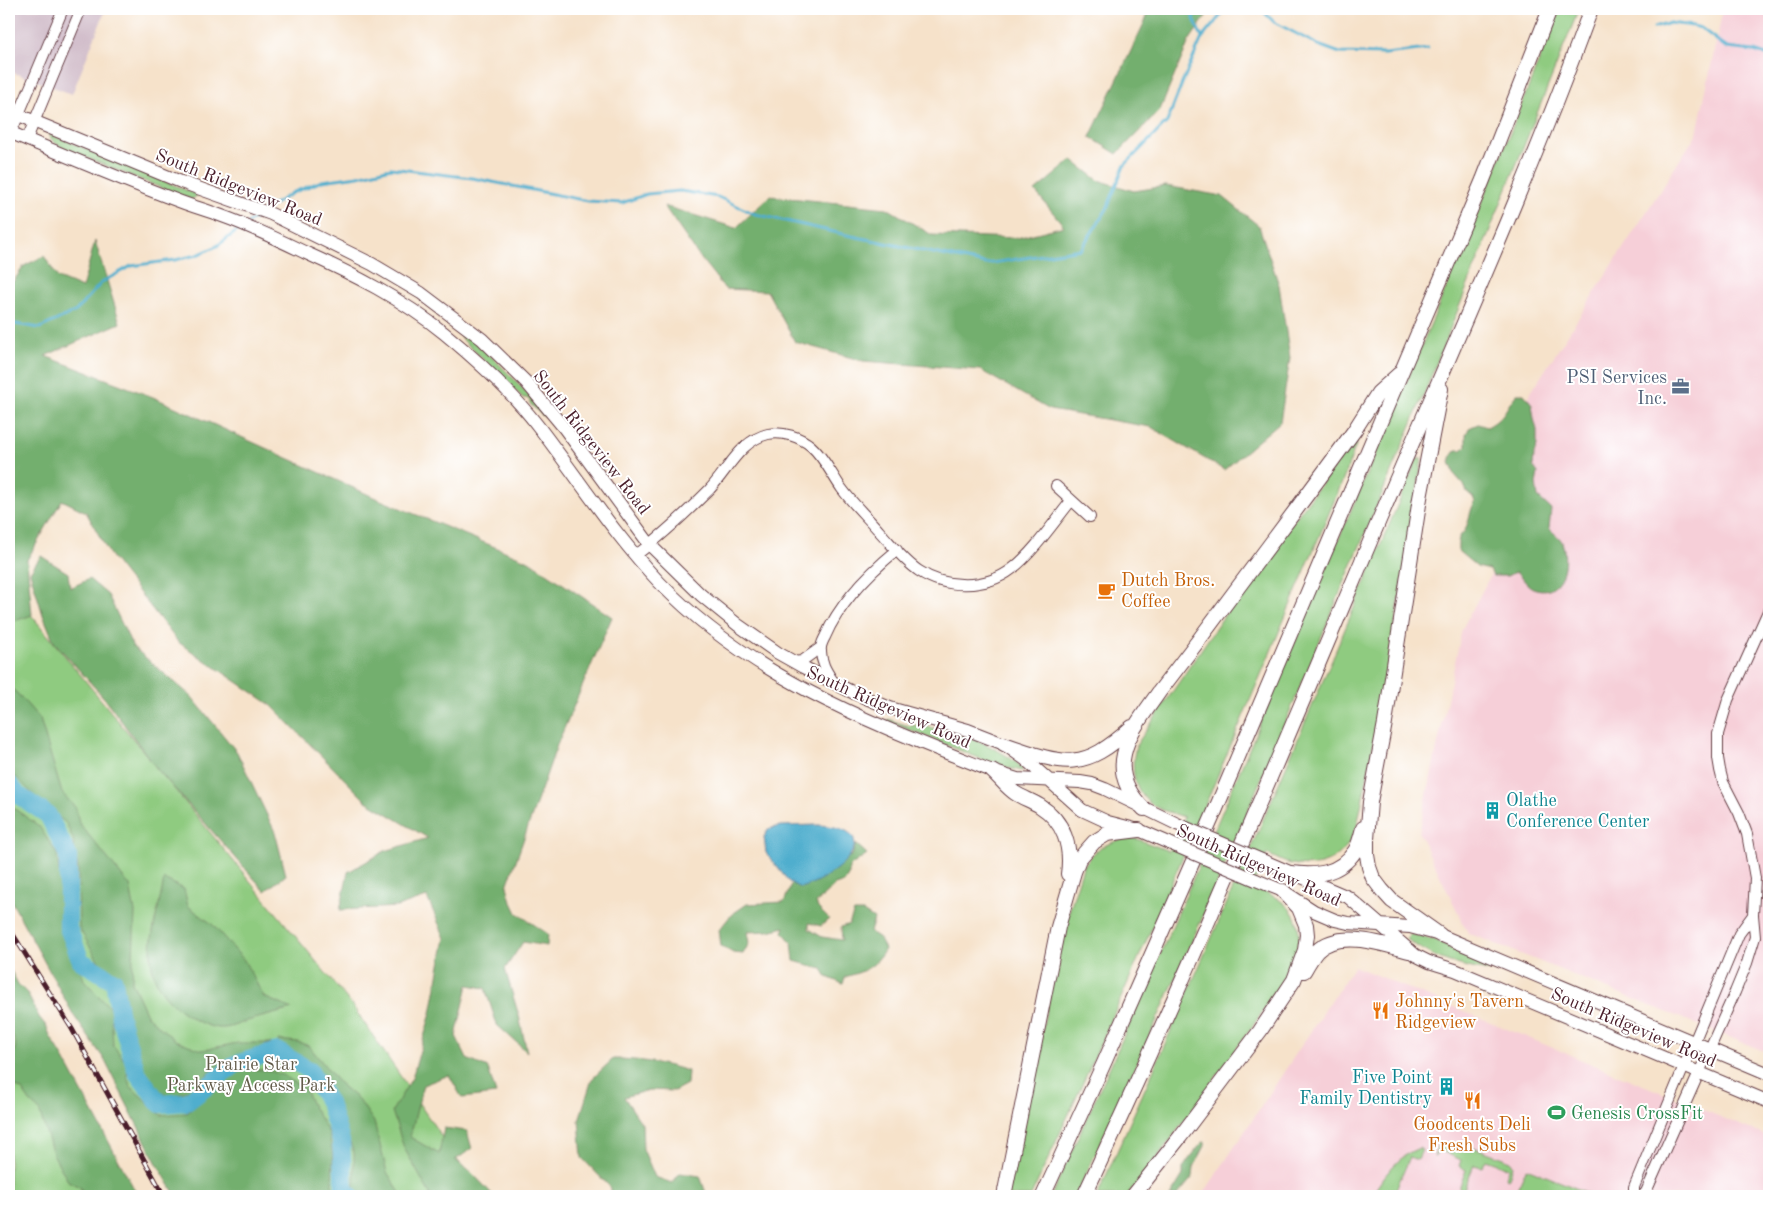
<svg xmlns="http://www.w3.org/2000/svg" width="1778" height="1205" font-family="'Old Standard TT',serif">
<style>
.built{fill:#f6cfd8}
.industrial{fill:#d1bdca}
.green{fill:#8fcb80;stroke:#6c7556}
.forest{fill:#73af6e;stroke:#5e674c}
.water{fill:#4faece;stroke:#4c667c}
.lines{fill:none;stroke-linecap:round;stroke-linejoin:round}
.stream{stroke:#4faece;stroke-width:3}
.river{stroke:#4faece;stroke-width:18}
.minor-casing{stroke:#643c43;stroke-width:12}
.major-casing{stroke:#643c43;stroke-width:14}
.highway-casing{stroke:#643c43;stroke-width:16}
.minor{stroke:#fff;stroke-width:10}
.major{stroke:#fff;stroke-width:12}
.highway{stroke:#fff;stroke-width:14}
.rail-casing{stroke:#4a1f2b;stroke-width:5}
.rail{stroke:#fff;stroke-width:3;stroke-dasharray:9;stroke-linecap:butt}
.major-bridge-casing{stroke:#643c43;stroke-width:14;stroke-linecap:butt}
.major-bridge{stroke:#fff;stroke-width:12}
.labels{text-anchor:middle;stroke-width:4;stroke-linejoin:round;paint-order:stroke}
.street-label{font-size:18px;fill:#4a1f2b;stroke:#fff}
.service-label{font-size:18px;fill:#4e5e75;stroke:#fff;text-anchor:end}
.food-label{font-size:18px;fill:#c56008;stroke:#fff;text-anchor:start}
.culture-label{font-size:18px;fill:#0d838f;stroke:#fff;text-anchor:start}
.park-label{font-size:18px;fill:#625b49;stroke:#fff}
.leisure-label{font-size:18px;fill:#27864d;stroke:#fff;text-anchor:start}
</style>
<rect width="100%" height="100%" fill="#fff"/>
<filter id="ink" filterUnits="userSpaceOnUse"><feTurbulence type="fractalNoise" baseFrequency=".02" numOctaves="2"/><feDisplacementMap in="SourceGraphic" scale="10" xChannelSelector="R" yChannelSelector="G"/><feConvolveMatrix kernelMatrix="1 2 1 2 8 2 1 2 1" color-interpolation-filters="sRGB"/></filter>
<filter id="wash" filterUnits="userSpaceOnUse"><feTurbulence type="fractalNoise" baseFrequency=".0096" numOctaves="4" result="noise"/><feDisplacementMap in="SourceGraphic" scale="20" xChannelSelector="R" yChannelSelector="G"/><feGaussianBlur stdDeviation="1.12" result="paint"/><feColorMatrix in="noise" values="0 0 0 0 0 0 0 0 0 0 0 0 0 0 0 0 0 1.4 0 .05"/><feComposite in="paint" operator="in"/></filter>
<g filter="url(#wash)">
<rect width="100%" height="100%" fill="#f6e2ca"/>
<path class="built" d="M1723 9H1769V1053L1468 933 1419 833 1462 629 1529 503 1476 478 1697 133Z
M1354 966 1769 1137V1196H1202Z"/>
<path class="industrial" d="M9 9H106L72 94 9 71Z"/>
<path class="green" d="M1559 9H1579L1422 399 1207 907 1152 1031 1076 1196H1051C1152 978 1246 757 1340 536 1415 361 1491 187 1559 9Z
M50 134 198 195 191 200 63 148 54 142 49 136Z
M458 328C491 353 519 384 547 415L544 417 530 404V400L526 398H523L462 339 459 334Z
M1352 443H1356V445L1343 480C1242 720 1141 960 1031 1196H1007L1063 931 1083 867 1091 856 1101 847 1124 838 1137 839 1169 851 1184 817C1176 814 1166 812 1158 808 1133 796 1129 767 1137 744L1243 588Z
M1417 459H1422C1402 582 1383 705 1357 826 1346 856 1325 871 1292 864 1283 863 1275 857 1267 854L1252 886C1274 896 1298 905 1299 934 1301 966 1238 1045 1218 1074 1188 1115 1159 1157 1127 1196H1097C1207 952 1313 706 1417 459Z
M9 588 352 1005 482 1196H178L9 878Z
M889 719C895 722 905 725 911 726L914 725C953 730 993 742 1023 768L1022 771 996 765 887 721Z
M1410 934 1434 940 1492 965 1490 971C1460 967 1430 958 1407 939Z
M9 976 133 1196H11L9 1192Z
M1443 1143 1473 1147 1511 1161 1513 1166 1509 1178 1507 1179 1506 1177 1509 1168 1486 1160 1482 1167 1474 1165 1461 1196H1456L1466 1170 1459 1166 1461 1160 1439 1150 1435 1157H1434L1437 1146Z
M1419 1148 1422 1150 1418 1159H1415L1410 1157 1393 1196H1371C1384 1177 1396 1157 1419 1148Z
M1528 1168 1529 1169 1595 1196H1514L1526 1169Z"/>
<path class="forest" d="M1146 9H1211L1189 41 1160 110 1117 154 1090 137 1147 17Z
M1072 160 1098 180 1134 191 1166 186 1222 196 1259 226 1279 285 1290 358 1280 422 1224 470 1151 427 1050 410 980 370 863 361 795 342 767 291 725 289 698 255 664 206 736 228 770 196 887 208 932 235 1017 238 1064 226 1035 191Z
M95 241 120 323 45 356 153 397 378 499 529 561 612 617 557 745 507 886 510 898 517 913 548 934 547 946 523 942 505 969 519 1016 527 1052 497 1025 485 988 468 985 456 1036 467 1059 488 1068 496 1094 462 1098 449 1075 423 1085 410 1137 439 1154 444 1128 467 1131 472 1149 455 1160 472 1173 494 1196H431L404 1148 392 1111 412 1078 431 1013 445 938 427 897 397 907 340 910 348 872 385 851 428 838 366 801 271 705 178 642 110 555 86 512 62 500 27 560 32 615 9 623V282H13L24 266 44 256 58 278 82 288Z
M1517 394H1524L1532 404 1534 419 1537 430V445L1534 454 1533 466 1538 473 1536 484 1538 497 1551 509 1549 528C1553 533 1560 537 1562 542 1569 561 1563 596 1536 589 1526 587 1523 576 1515 572L1507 576H1493L1490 570 1477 567 1458 551C1457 531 1463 538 1467 525 1471 516 1469 512 1475 502L1473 497 1467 492 1464 485 1455 475 1450 462 1452 455 1456 450H1462L1466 446V435L1469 428 1478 424 1487 427C1506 417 1504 409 1517 394Z
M41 556 68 573 70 588 89 579 108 595 133 647 191 696 237 752 275 832 286 875 265 891 157 769 105 699 54 642 43 615 30 572Z
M9 686 19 695 40 719 62 793 76 808 79 823 130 886 135 912 132 982 148 1017 175 1040 202 1050 238 1043H271L216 1066 195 1087 170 1098 161 1092 138 1068 121 1012 117 978 102 967 79 928 78 869 73 839 66 823 46 808 17 778 9 772Z
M9 805 39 826 57 854 66 930 84 980 111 1009 113 1045 128 1065 127 1076 130 1086 161 1115 187 1113 239 1069 268 1070 283 1075 305 1089 312 1105 329 1133 333 1157 332 1185 341 1196H176L156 1162 104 1059 74 1016 9 897Z
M856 844 867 854 849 867V874L844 882 835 885 816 903 818 908 829 919 821 926 809 923V929L822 937 842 940 841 927 849 924 854 912H863L874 919 870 932 879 938 885 949C874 968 865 971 845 977L843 984 827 977 822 969 794 961 792 943 783 932 785 927 768 931 747 932 749 943 743 954 733 953 721 946 719 930 731 915 747 904 784 902 792 883 800 888 852 855Z
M164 879 184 889 188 906 212 924 244 960 264 997 292 1009C277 1013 262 1017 247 1021 241 1023 232 1027 225 1028 209 1029 196 1021 183 1012 131 975 156 929 164 879Z
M9 967 18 984 27 993 39 1017 47 1027 50 1036 64 1059 138 1196H81V1188L68 1181 53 1154 39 1110 30 1102 22 1090 15 1086 9 1075V1058L10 1054 15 1050 16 1043 9 1030Z
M278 1040 298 1042 309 1046 339 1083 359 1100 374 1122 387 1172 402 1196H357L354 1194V1153L340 1117 324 1083 302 1058 279 1048Z
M613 1059C639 1059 663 1063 688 1071L687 1084 674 1091 649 1090 624 1097 642 1124 643 1149 655 1177 672 1183 680 1173 700 1176 706 1193 700 1196H611V1188L582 1158 579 1120 592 1079Z
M1205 1141V1146L1194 1167 1193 1177 1177 1196H1170L1183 1175V1168L1189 1159 1201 1144Z"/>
<path class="water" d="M818 825C892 829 837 878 800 888L789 882 766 853 764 837 768 829 781 826Z"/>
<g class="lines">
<path class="stream" d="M1190 9 1202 38
M1261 9 1274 22 1318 45 1340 53 1385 54 1428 49
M1654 28 1670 23 1693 26 1701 28 1727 48 1754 51 1769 56
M268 208 292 193 322 181 358 176 391 168 472 178 588 201 622 203 647 194 680 191 718 197 755 214 847 235 986 264 1081 249 1107 209 1124 166 1167 122 1183 81 1202 38 1226 9
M248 223 261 214
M9 323 40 328 76 311 102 282 131 266 175 260 197 255 217 246 241 228"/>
<path class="river" d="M9 784 18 795 48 815 68 855V928L81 961 114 981 120 1017 137 1073 160 1104 187 1102 236 1064 277 1051 309 1070 329 1103 341 1141 344 1189 351 1196"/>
</g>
</g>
<g filter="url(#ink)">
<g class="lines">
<defs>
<path id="minor" d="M11 133 63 9
M27 139 81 9
M1056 486 1090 517
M636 555C662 536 686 513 709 490 727 471 741 440 768 434 783 431 800 437 811 446 824 457 832 475 842 489 853 504 867 517 879 531 892 545 904 561 919 571 946 589 986 589 1012 569 1033 553 1054 522 1071 501
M793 662 802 661 820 648
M834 683C828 673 821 664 821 651 820 646 823 641 825 637 840 602 868 574 897 550
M1634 1196V1187L1739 934 1753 915
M1642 1196 1646 1192 1735 992 1747 963 1755 937 1753 915 1755 878 1747 834 1739 813 1723 782 1720 770 1718 758V734L1728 700 1769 609"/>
<path id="major" d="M9 111 181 182 271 214 372 264 421 293 482 339 526 382 565 429 650 545 701 595 738 625 778 653 803 667 854 693 890 708 968 730 1004 744 1025 759 1082 810 1108 822 1139 830 1169 843
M9 132C64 155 120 179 176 200 191 206 206 210 222 216 250 226 277 239 304 252 353 274 402 299 444 333 478 361 512 392 538 426 579 479 614 535 660 583 753 679 872 723 992 771L1017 779 1080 782 1092 784 1105 789 1177 824
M1264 861 1348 897 1415 955 1429 962 1455 970 1769 1102
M1256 880 1283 891 1314 911 1335 920 1348 923 1410 927 1440 935 1769 1074"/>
<path id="highway" d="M1004 744C1064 765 1082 773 1132 727
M992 771C1000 778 1007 788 1015 793 1023 798 1032 801 1040 806 1064 821 1072 847 1068 874
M1144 809C1129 794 1119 775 1124 754 1129 731 1146 711 1159 692 1172 675 1185 658 1198 641 1250 571 1303 501 1354 431L1378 393 1399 374
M1290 873C1316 876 1339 875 1355 851 1359 845 1361 836 1363 828
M1440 935 1392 901 1382 890 1373 878 1369 867 1367 855V839L1370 802 1385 723 1420 498 1441 389
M1304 971C1308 964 1312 957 1317 951 1339 929 1383 944 1409 951
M1004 1196 1058 927 1074 872 1079 859 1094 842 1107 834 1139 830
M1043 1196 1104 1063 1215 811 1483 180 1550 9
M1084 1196C1189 973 1284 745 1380 518 1452 349 1528 181 1591 9
M1133 1196 1180 1137 1260 1031 1294 980 1305 950 1307 935 1306 925 1299 908 1283 891"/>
</defs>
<use href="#minor" class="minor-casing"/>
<use href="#major" class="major-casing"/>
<use href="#highway" class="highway-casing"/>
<use href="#minor" class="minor"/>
<use href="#major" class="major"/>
<use href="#highway" class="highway"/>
<defs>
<path id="rail" d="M9 928 72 1029 164 1196"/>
</defs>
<use href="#rail" class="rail-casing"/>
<use href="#rail" class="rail"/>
<defs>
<path id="major-bridge" d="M1177 824 1264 861
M1169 843 1256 880"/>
</defs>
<use href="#major-bridge" class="major-bridge-casing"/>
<use href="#major-bridge" class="major-bridge"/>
</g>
</g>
<defs>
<symbol id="office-bare" viewBox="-9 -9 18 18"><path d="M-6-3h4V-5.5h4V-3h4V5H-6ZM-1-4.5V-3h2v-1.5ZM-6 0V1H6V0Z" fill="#5c6f8a" stroke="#fff" stroke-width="2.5" paint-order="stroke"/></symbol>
<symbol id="cafe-bare" viewBox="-9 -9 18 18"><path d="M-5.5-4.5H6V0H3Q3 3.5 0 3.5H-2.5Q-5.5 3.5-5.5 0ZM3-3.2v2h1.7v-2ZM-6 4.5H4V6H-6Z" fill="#e8710a" stroke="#fff" stroke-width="2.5" paint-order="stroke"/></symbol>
<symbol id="building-bare" viewBox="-9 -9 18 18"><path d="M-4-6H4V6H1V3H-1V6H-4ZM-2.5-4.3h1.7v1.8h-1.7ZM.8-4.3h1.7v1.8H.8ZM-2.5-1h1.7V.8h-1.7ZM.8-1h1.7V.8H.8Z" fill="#0f9aa8" stroke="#fff" stroke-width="2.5" paint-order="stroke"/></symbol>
<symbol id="restaurant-bare" viewBox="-9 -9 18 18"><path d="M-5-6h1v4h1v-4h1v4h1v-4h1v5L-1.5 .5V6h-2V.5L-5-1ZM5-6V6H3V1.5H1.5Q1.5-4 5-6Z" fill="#e8710a" stroke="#fff" stroke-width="2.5" paint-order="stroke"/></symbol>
<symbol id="stadium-bare" viewBox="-9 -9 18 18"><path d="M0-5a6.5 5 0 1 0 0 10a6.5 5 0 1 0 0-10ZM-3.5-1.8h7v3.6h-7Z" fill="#2e9e5b" stroke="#fff" stroke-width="2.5" paint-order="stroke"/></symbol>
</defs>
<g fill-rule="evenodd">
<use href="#office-bare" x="1668" y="374" width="25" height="25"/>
<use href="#cafe-bare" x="1094" y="578" width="25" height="25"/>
<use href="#building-bare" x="1480" y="798" width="25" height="25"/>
<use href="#restaurant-bare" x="1368" y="998" width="25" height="25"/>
<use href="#building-bare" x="1434" y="1074" width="25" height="25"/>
<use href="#restaurant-bare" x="1460" y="1088" width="25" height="25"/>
<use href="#stadium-bare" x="1544" y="1100" width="25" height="25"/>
</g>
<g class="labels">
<g class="street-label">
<text transform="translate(239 187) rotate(22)" y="6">South Ridgeview Road</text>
<text transform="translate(592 442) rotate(52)" y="6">South Ridgeview Road</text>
<text transform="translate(889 707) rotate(24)" y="6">South Ridgeview Road</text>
<text transform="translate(1259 865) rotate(24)" y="6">South Ridgeview Road</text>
<text transform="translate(1634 1027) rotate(23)" y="6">South Ridgeview Road</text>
</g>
<g class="service-label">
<text x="1667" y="383">PSI Services<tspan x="1667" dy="21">Inc.</tspan></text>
</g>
<g class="food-label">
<text x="1121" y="586">Dutch Bros.<tspan x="1121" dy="21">Coffee</tspan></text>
<text x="1395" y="1007">Johnny's Tavern<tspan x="1395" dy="21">Ridgeview</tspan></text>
<text x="1472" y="1130" text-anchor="middle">Goodcents Deli<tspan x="1472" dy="21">Fresh Subs</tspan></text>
</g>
<g class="culture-label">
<text x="1506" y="806">Olathe<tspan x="1506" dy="21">Conference Center</tspan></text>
<text x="1432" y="1083" text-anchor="end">Five Point<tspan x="1432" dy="21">Family Dentistry</tspan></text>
</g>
<g class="park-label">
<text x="251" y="1070">Prairie Star<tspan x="251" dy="21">Parkway Access Park</tspan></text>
</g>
<g class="leisure-label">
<text x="1571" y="1119">Genesis CrossFit</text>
</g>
</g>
<rect width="1778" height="1205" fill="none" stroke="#fff" stroke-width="30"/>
</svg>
